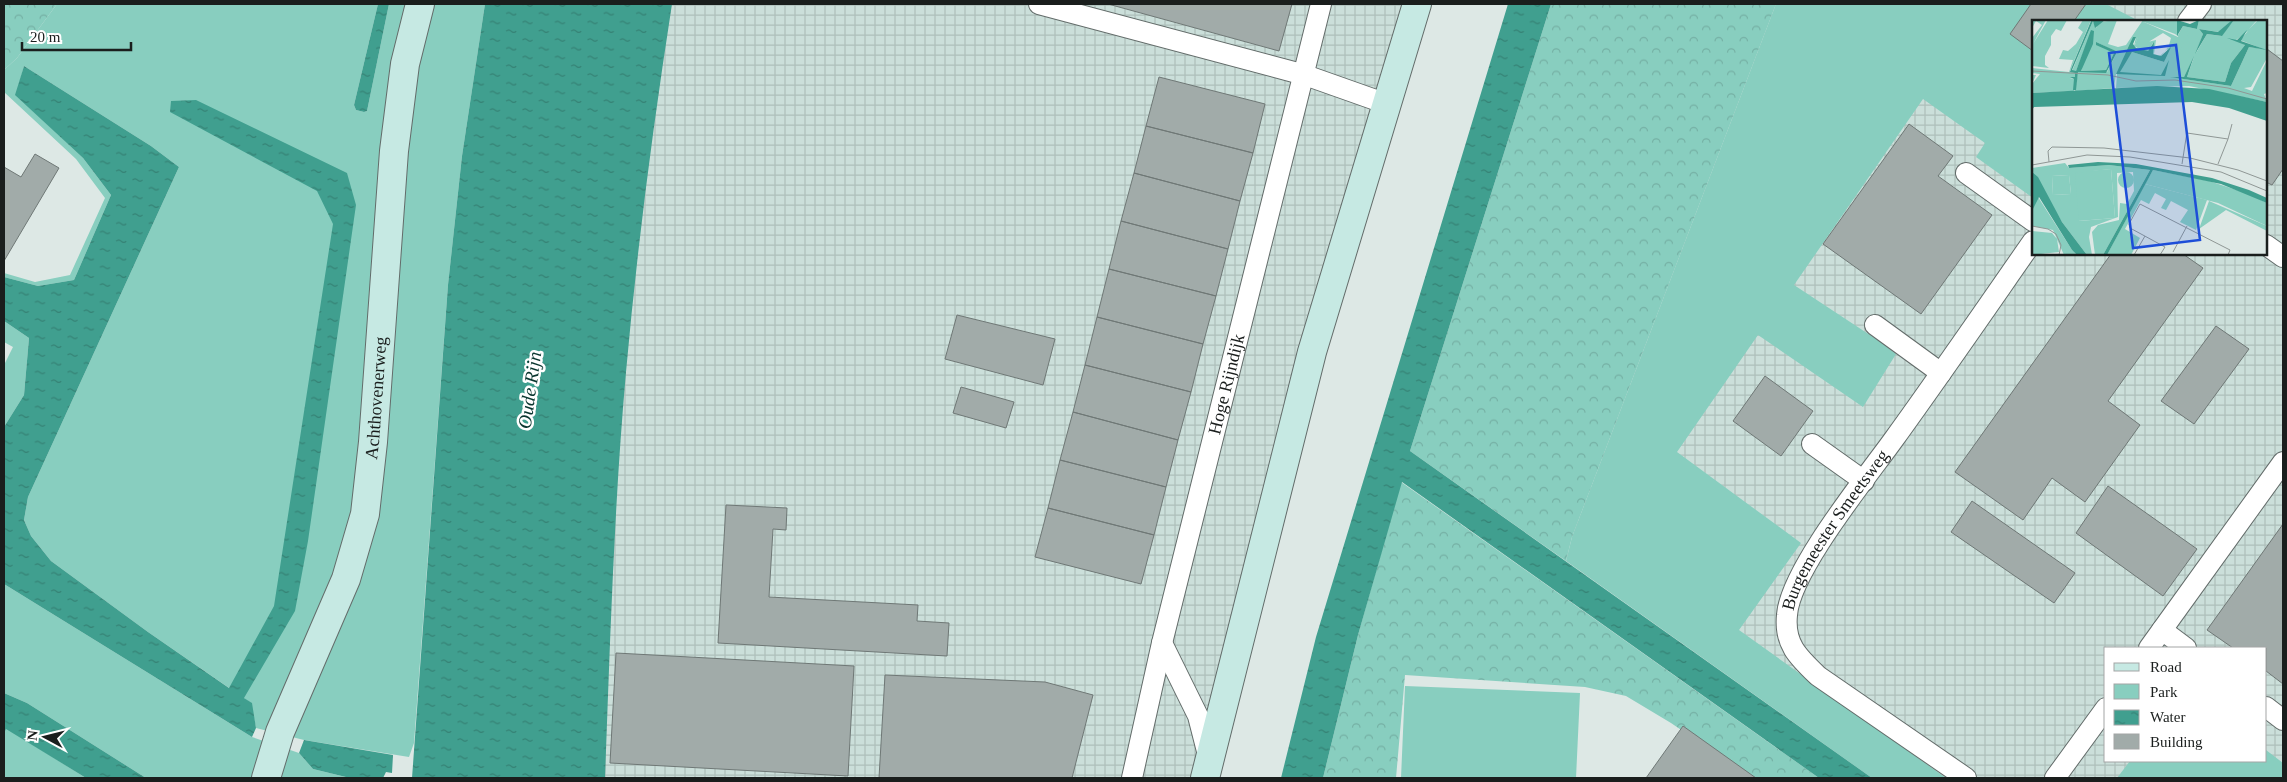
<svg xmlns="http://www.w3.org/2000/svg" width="2287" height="782" font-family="Georgia,serif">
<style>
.industrial{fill:url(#industrial-grid);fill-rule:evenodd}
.green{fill:#88cebf}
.forest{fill:url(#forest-crowns)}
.water{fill:url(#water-ripples)}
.building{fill:#a1aba9;stroke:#6f7876}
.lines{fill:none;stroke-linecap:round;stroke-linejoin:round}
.lane-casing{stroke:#636c6a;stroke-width:22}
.secondary-casing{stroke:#636c6a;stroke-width:30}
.lane{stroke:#fff;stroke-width:20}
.secondary{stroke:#c6e9e3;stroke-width:28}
.labels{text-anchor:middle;stroke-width:5;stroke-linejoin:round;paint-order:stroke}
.street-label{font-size:18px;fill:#1a1e1d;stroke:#fff}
.water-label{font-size:19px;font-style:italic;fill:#09362f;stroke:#fff}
.inset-road{fill:none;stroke:#8f9795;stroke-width:1}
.view{fill:#1d4ed8;fill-opacity:0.15;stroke:#1d4ed8;stroke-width:2.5}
.inset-edge{fill:none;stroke:#1a1e1d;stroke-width:2.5}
</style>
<defs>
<pattern id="industrial-grid" width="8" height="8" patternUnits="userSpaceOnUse" patternTransform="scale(1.25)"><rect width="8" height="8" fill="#cbdfda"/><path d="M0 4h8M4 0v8" fill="none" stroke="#aebfbb"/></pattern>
<pattern id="forest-crowns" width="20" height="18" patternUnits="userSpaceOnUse" patternTransform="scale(1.25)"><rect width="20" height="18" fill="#88cebf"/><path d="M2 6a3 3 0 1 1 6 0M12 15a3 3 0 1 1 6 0" fill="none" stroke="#75b0a4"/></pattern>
<pattern id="water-ripples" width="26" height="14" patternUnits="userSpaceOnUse" patternTransform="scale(1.25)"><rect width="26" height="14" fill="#409f8f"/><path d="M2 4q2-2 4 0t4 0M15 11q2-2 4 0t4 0" fill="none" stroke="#358174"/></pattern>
</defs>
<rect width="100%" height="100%" fill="#dde8e5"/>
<path class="industrial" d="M650 4H1423L1406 37 1220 778H579Z
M1776 4H2283V778H1914L1572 537ZM2033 21H2266V254H2033ZM2106 648H2266V761H2106Z"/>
<path class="green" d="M57 4H378L354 105 356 110 364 112 367 111 389 4H485L462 156 448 285 414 743 409 757 304 740 256 728 251 703 148 632 51 561 31 536 24 520 28 497 179 167 151 146 24 66 16 95 83 158 111 195 74 280 38 286 4 277V273L35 282 70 275 105 198 76 159 4 92V70L17 58Z
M1776 4H2106L2139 21H2033V198L1976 157 1985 143 1923 99 1794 285 1882 343 1896 354 1863 407 1758 335 1677 452 1801 543 1739 630 1946 778H1872L1566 561 1572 537Z
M4 321 29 338 24 395 4 427V365L13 347 4 342Z
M4 584 252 737 299 753 313 769 350 778H146L27 703 4 693Z
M1405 686 1580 693 1576 778H1401Z
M6 728 86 778H4V733Z
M2266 750 2283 763V778H2117L2130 761H2266Z"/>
<path class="forest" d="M4 4H57L17 58 4 70Z
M1551 4H1776L1572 537 1566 561 1410 451Z
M1401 482 1819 778H1752L1671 723 1626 696 1585 687 1405 675 1396 778H1323L1358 635Z"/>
<path class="water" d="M378 4H389L367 111 364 112 356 110 354 105Z
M485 4H672C653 126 637 249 626 372 614 507 610 643 605 778H412L448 285 462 156Z
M1508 4H1551L1410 451 1872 778H1819L1402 482 1358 635 1323 778H1281L1316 637Z
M24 66 151 146 179 167 28 497 24 520 31 536 51 561 148 632 229 688 274 606 333 224 317 191 170 112 171 101 196 100 347 173 356 205 308 541 295 611 244 698 252 703 256 728 252 737 4 584V427L24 395 29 338 4 321V277L38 286 74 280 111 195 83 158 15 95Z
M4 693 27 703 146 778H86L6 729 4 733Z
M304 740 393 755 392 773 386 772 383 778H350L313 769 299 753Z"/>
<path class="building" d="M1108 4H1292L1279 51Z
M2031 4H2086L2074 21H2033V51L2010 34Z
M2267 49 2283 61V169L2272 185 2266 182Z
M1159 77 1265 104 1253 153 1146 126Z
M1909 124 1953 156 1938 176 1992 215 1921 314 1823 244Z
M1146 126 1253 153 1240 201 1134 173Z
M35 154 59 168 4 261V167L21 177Z
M1134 173 1240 201 1228 249 1121 221Z
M1121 221 1228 249 1216 296 1109 269Z
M2111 254H2183L2203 268 2108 401 2140 425 2085 502 2052 478 2023 520 1955 472Z
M1109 269 1216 296 1203 344 1097 317Z
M957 315 1055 339 1043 385 945 359Z
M1097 317 1203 344 1191 392 1085 365Z
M2216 326 2249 349 2194 424 2161 401Z
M1085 365 1191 392 1178 440 1073 412Z
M1765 376 1813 411 1781 456 1733 421Z
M961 387 1014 402 1006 428 953 413Z
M1073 412 1178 440 1166 487 1060 460Z
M1060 460 1166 487 1154 535 1048 508Z
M2108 486 2197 549 2163 596 2076 533Z
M1972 501 2075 573 2054 603 1951 532Z
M726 505 787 508 786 530 773 529 769 597 918 605 917 621 949 623 947 656 718 643Z
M1048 508 1154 535 1141 584 1035 557Z
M2283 524V684L2266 671V648H2233L2207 630Z
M616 653 854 666 848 776 610 763Z
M885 675 1045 682 1093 695 1072 778H879Z
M1683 726 1756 778H1646Z"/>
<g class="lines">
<defs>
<g id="lane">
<path d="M1039 4 1305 75 1387 104"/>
<path d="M2188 21 2201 4"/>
<path d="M1966 173 2033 221"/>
<path d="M2266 245 2283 257"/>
<path d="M1875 325 1941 373"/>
<path d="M1812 444 1864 481"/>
<path d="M2162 630 2186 648"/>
<path d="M1162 643 1198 716 1209 759"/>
<path d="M2149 648 2283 462"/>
<path d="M2266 707 2283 720"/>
<path id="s1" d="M1132 778 1162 643 1321 4"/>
<path id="s2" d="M1966 778 1818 676C1798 657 1784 644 1787 615 1790 571 1866 478 1894 439 1941 374 1987 307 2033 241"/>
<path d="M2055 778 2106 708"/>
</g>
<g id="secondary">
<path id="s3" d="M266 778 280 732 346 579 365 514 373 442 394 151 405 64 420 4"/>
<path d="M1205 778 1312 352 1417 4"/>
</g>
</defs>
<use href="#lane" class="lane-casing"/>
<use href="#secondary" class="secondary-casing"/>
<use href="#lane" class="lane"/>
<use href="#secondary" class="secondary"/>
</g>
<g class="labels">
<g class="street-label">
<text dy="6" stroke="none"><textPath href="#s1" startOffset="405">Hoge Rijndijk</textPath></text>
<text dy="6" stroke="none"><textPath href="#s3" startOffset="399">Achthovenerweg</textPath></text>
<text dy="6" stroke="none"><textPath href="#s2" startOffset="350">Burgemeester Smeetsweg</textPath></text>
</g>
<g class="water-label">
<text transform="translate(529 390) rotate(-82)" y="7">Oude Rijn</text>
</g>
</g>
<g transform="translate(2032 20)">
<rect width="235" height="235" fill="#dde8e5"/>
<path d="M0 0H14L1 24 16 0H35L29 11 24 9 19 16V25L13 36V45L17 48 0 46V18L10 5 4 1 0 8ZM51 0H59L38 51 44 52 43 57 38 58 42 59V71L0 73V55H4L0 64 8 54 0 53V48L37 52 41 40 27 39 31 30 36 31 44 24 51 12 46 8ZM85 0 76 24 86 27 94 25 111 0H145L146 15 151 6 165 9 167 0H200L187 12 167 9 171 14 164 33 175 14 189 16 202 0H225L217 9 226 0H235V38L219 67 212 68 220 71 235 40V73L232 74 235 82 157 66 84 68 85 54 100 32 132 42 136 27 129 36 121 34V23L116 31H111L102 26 104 17 84 54 82 68 43 71 46 52H75L85 32 64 22 82 33 74 50 49 51 60 10 44 51H40L61 1 64 8 67 2ZM112 2 143 14 147 17 128 36 122 34 124 20 103 25ZM216 11 208 20 231 29 217 27 199 66 139 57H152L162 37 155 57 193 62 199 43 213 25 204 20ZM79 149 83 198 46 201 42 152ZM86 160a8 8 0 1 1 16 0a8 8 0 1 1-16 0ZM37 155 39 174 21 175 20 156ZM113 164 175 180 164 210 148 202 156 190 139 181 134 190 129 188 134 179 123 173 117 184 109 180 93 209 108 218 99 235H75ZM6 177 40 230 45 235H32L21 210 0 206V191ZM177 181 235 206V211L194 190 167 209ZM0 211 20 213 25 219 27 232 0 235Z" fill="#88cebf" fill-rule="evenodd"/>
<path d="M112 2 146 17 150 9 157 12 148 31 137 25 139 18 131 13 118 21 115 29 103 25 106 16 102 14ZM33 143 37 148 77 145 118 150 71 235H63L60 212 66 205 87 200 88 183 95 184 102 171 101 152 85 153 86 197 59 207 57 217 60 235H55L30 202 0 152V148ZM79 149 83 198 47 201 43 153ZM37 155 39 174 21 175 20 156ZM121 150 177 161 217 174 235 183V206L186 183 113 164Z" fill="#88cebf" fill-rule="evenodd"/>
<path d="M73 0 63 8 61 1 40 50 44 51 59 10 62 11 61 24 49 51 74 50 82 33 64 25V22L84 31V34L74 53 46 52 44 70H41L42 59 38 57H43V53L38 52 39 49 59 1ZM145 0 158 4 167 0 165 9 151 6 145 16ZM200 0H202L190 16 175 14 163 34 171 14 167 9 186 12ZM215 10 209 21 235 30 217 27 199 66 138 57H152L162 36 155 57 193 62 199 43 213 25 195 18 205 20ZM101 17H104L101 24 104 28 116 31 122 22 121 34 129 36 139 27 132 42 100 32 88 52 129 55 137 40 133 56 84 54ZM125 66 177 69 235 82V101L197 88 160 82 2 87 0 90V73ZM66 142 104 144 180 158 217 170 235 178V183L189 164 121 150 75 235H71L118 150 77 145 37 148 36 145ZM0 152 6 157 30 202 55 235H45L40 230 7 177 0 191Z" fill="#409f8f"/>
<path class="inset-road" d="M0 51 76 55 104 61 143 60 196 68 235 79M155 113 196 119 186 144M196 119 200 104M17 142 16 131 20 127 72 128 158 138 206 150 235 161M150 144 155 112M0 145 55 135 98 137 189 152 235 171M0 206 16 209 24 214 29 225 27 235M141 232 155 206M102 235 113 216M128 235 133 227 98 208 97 204 108 184 198 230 196 235"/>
<path class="view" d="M144 25 168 220 101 228 77 33Z"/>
<rect width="235" height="235" class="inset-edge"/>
</g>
<rect width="2287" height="782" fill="none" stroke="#1a1e1d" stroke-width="10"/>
<rect x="2104" y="647" width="162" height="115" fill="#ffffff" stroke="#a3a5a5"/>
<rect x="2114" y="663" width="25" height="8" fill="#c6e9e3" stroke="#a3a5a5"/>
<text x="2150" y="672" font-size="15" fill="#1a1e1d">Road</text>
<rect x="2114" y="684" width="25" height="15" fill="#88cebf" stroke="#a3a5a5"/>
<text x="2150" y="697" font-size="15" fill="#1a1e1d">Park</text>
<rect x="2114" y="710" width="25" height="15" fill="url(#water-ripples)" stroke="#a3a5a5"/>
<text x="2150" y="722" font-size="15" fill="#1a1e1d">Water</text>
<rect x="2114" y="734" width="25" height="15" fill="#a1aba9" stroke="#a3a5a5"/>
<text x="2150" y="747" font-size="15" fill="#1a1e1d">Building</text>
<g transform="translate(45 737) rotate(277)" stroke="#ffffff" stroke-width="4" paint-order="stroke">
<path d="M0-4L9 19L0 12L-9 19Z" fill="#1a1e1d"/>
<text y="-8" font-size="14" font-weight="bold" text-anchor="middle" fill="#1a1e1d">N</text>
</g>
<path d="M22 42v8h109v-8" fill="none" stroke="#1a1e1d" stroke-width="2.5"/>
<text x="30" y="42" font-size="15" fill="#1a1e1d" stroke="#ffffff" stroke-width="4" paint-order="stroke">20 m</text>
</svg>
